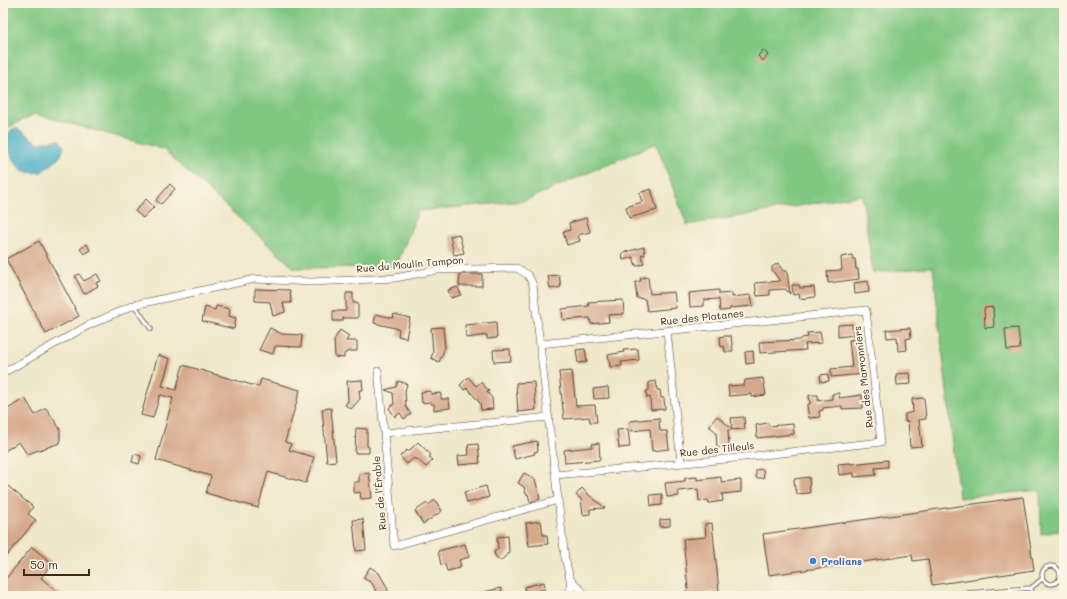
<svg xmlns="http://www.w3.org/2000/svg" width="1067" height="599" font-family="Mali,sans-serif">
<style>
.green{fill:#80c782;stroke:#5e7850}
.water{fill:#47afc6;stroke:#416c72}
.building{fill:#d5a88a}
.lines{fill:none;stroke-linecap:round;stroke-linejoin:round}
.service-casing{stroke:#564638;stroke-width:5}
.minor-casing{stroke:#564638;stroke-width:8}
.service{stroke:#fff;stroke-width:3.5}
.minor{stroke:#fff;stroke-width:7}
.shop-dot{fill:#3f7fe0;stroke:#fcf5e5;stroke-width:1.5}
.labels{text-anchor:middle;stroke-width:4;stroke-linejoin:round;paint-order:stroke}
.street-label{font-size:10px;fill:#3b2a1e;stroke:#fcf5e5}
.shop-label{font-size:10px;font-weight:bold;fill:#366cbe;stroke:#fcf5e5;text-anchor:start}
</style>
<rect width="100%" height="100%" fill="#fcf5e5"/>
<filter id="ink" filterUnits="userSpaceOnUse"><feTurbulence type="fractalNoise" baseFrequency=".025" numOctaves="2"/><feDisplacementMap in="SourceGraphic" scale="8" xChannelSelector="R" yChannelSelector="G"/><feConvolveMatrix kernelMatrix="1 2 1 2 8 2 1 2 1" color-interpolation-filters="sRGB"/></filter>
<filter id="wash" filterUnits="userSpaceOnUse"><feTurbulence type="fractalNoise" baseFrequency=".012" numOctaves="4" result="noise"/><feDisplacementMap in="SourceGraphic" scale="16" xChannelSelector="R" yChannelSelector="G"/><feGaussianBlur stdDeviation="0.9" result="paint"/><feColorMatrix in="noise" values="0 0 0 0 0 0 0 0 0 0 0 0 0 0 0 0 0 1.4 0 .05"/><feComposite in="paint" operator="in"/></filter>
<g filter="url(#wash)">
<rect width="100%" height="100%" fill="#efe8cb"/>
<path class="green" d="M3 3H1064V530L1041 534 1040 490 959 498 933 267 873 273 862 195 687 225 656 143 524 201 418 211 396 267 294 268 163 149 35 114 3 130Z"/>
<path class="water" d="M16 128 38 143 59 140 64 146C63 159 50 165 40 173 36 172 32 173 28 172 14 169 9 151 6 139L12 129Z"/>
<g id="blocks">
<path class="building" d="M763 50 768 55 763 61 758 56Z
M170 184 175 189 161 204 156 200Z
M651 189 657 210 629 218 626 207 642 202 639 193Z
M146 199 154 207 143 218 135 211Z
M586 218 590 232 578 235 580 241 567 245 563 232 570 230 569 223Z
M459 234 464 253 454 255 450 236Z
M39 241 79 316 46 334 6 259Z
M87 244 90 250 84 254 80 249Z
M644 247 645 255 641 254 644 264 636 266 633 257 623 260 622 253Z
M852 255 853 259H855L856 269H858L859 279 828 283 827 271 842 270 841 257Z
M778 263 783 271H787L790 294 785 289 770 290V295L757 296 755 283 780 281 772 270V267Z
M79 274 84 281 97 274 101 281 96 283 98 286 84 294 75 276Z
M460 274H482V286H459Z
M559 275 561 287 550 289 548 276Z
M648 277 650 294 674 292 676 308 647 311 645 299 637 298 635 282 641 281 640 278Z
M868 281 869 292 855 294 854 283Z
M792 285H799L800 288 814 287 815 297 800 299 799 294 793 295Z
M458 287 461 295 451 298 448 290Z
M255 289 290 290 291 303H283L285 312 273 316 270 302 255 301Z
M719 290V294L732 293V297L751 295 753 306 730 308V310L720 311 719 299 704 300V306L690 307 689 293Z
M346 293H353V303H358V318H343V321H333V311H346Z
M623 300 624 314 608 315 609 322 591 324 590 318 563 320 562 309 589 306 588 302Z
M216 306 230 309 229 316 236 318 234 329 202 321 205 307 215 310Z
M993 307 994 327 985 328 984 308Z
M376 314 393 318 394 314 410 318 406 338 398 336 399 329 374 323Z
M496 322 497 338 487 339V335L466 338 465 325Z
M852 324 853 335 838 337V325Z
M443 327 445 348 439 362 431 358 433 352 431 328Z
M270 328 282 334 302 335 301 347 275 346 273 354 259 350Z
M910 328 911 338 906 339 907 350 898 351 897 337 887 338 886 330Z
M1018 328 1020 349 1007 350 1005 329Z
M340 330 349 336 346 341H357V351H349L344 354V358L335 357 334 340Z
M820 332 822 343 805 344 806 350 760 353 759 342 800 340 802 338 808 337 807 333Z
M723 336H731L733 351 725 352 724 346 721 347 720 337Z
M859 339 862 366H865V374L831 377V369L852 367 849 340Z
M510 349 511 361 494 362 493 350Z
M585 349 587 362 578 363 576 350Z
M638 349 639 360 621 362 622 366 610 367 608 355 624 352 623 350Z
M753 351 754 363 746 364 745 352Z
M158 355 170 359 162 386 176 390 183 365 259 387 261 379 300 390 285 442 291 444 289 450 314 457 306 483 268 472 258 508 206 493 211 476 156 460 173 398 160 395 153 418 141 415Z
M572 371 576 406 595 405 597 422H590L589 417 564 419 559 372Z
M910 373 911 384 897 385 896 374Z
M828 374 829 381 821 382 820 375Z
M468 377 476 386 481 382 489 391 487 392 492 398 493 409 481 410 480 403 467 388 464 390 460 385Z
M763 378 766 395 752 397V394L729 396 728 386 744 385 745 380Z
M362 380 363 390H359L360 399 351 409 345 405 348 401 347 381Z
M398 381 407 384 405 391 406 407 411 414 404 419 400 413 395 417 389 408 394 404 393 393 385 390 396 387Z
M656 381 657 390H660L661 398H664L665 409 651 410 650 397 647 398 646 391 649 390V382Z
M534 382 536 410 518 412 516 383Z
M608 387 609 398 594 399 593 389Z
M431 391V394L441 393V399H449L450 408 434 410V404H431V402L422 403 421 392Z
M839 393V398L862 395 863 408 842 409V406L823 408V410L819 411 820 417 809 418 807 405 810 404 809 395H818V401L832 399V394Z
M25 398 35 415 46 408 60 429V443L27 454 19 442 3 452V412Z
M924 398 926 419 919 420 922 446 910 447 908 421 905 422V414L913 412 912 399Z
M331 408 336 461 327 462 322 409Z
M717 416 732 429 731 418 744 417 745 429 728 430 729 447 717 448 716 432 709 426Z
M659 418 660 431H667L669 449 652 451 650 429 631 431 630 421Z
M768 423 769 426 793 424 794 434 757 438 756 425Z
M356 428 367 429V446L369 447V453H355Z
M628 429 630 447 619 448 617 430Z
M537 441 538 451 534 452 535 454 515 459 512 446Z
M418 442 431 455 429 457 433 460 426 467 417 459 416 460 414 458 407 464 400 456 407 450 408 452Z
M599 443 600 460 565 463 564 450 592 447V444Z
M478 444 480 463 459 465 458 456 469 455 468 445Z
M134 454 141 456 139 464 132 462Z
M888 460V467L875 468 876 475 854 477V473L839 475 838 464 850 463 851 464Z
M763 469 764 478H756V470Z
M369 473 372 498 361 499 360 492 354 493V482H359V474Z
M524 473 535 479 540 499 530 502 528 494H526L524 487 518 483Z
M697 477V480L721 477V482L741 480V492L722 494 723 501 709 503 708 500 699 501 698 489 678 491 679 496 667 497 665 483 685 481V478Z
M809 477 810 493 797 494 796 490H795L794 479Z
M3 482 33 507 28 514 36 520 3 560Z
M486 486 489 497 467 503 464 492Z
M582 488 589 495 605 508 590 509V514L583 515 581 499 576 495Z
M662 494V505L651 506 650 495Z
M1023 497 1034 570 932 585 928 559 913 561 912 555 769 575 763 534Z
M435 500 442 511 423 524 415 511 427 503 428 505Z
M363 519 366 550 356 551 353 520Z
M670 519V526L660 527V520Z
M541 521 543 535H547L548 544 529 546 526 523Z
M712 523 719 591 701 594V596H693L684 593 688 589 683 539 706 537 705 524Z
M508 536 509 552 501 561 495 556 494 552 498 549 497 537Z
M465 544 469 557 459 560 461 566H459L460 568 447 571 445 564 441 565 438 551Z
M32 547 52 563 41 578 63 596H7L3 592V582Z
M370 567 379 573 387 587 389 596H376L375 589 372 583 363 578Z
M544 582 545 589 533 592 535 596H526L524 587Z
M501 588 503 596H479V593Z"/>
</g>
</g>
<g filter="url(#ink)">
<use href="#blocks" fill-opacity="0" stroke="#564638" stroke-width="1"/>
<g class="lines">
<defs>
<path id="service" d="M135 306 151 329
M1042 575a9 9 0 1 1 18 0a9 9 0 1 1-18 0Z
M1031 588 1032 596
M852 596 857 594 863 596
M928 596 1031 588 1042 579"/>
<path id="minor" d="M667 331 681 463
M540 344 866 310 881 442 717 460 555 475
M378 371 384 433
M3 373 87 326 134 305 255 279 311 282 395 278 437 270 517 268 528 275 533 285 558 500 565 558 570 579 571 596
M549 417 384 433 394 546 558 500
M570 579 587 596"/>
</defs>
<use href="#service" class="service-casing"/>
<use href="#minor" class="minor-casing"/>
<use href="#service" class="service"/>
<use href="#minor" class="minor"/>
</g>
</g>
<circle class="shop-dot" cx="813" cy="561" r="4"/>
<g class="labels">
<g class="street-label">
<text transform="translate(410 264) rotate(-5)" y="4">Rue du Moulin Tampon</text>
<text transform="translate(702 317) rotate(-6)" y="4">Rue des Platanes</text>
<text transform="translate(863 377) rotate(-97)" y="4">Rue des Marronniers</text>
<text transform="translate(717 449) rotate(-6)" y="4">Rue des Tilleuls</text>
<text transform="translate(379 493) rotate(-95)" y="4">Rue de l’Érable</text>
</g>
<g class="shop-label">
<text x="821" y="565">Prolians</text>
</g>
</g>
<rect width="1067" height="599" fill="none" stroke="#fcf5e5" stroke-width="16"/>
<path d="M24 569v6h65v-6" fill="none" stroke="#3b2a1e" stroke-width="2"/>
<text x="30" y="569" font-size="12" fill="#3b2a1e" stroke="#fcf5e5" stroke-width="3" paint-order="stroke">50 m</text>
</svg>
